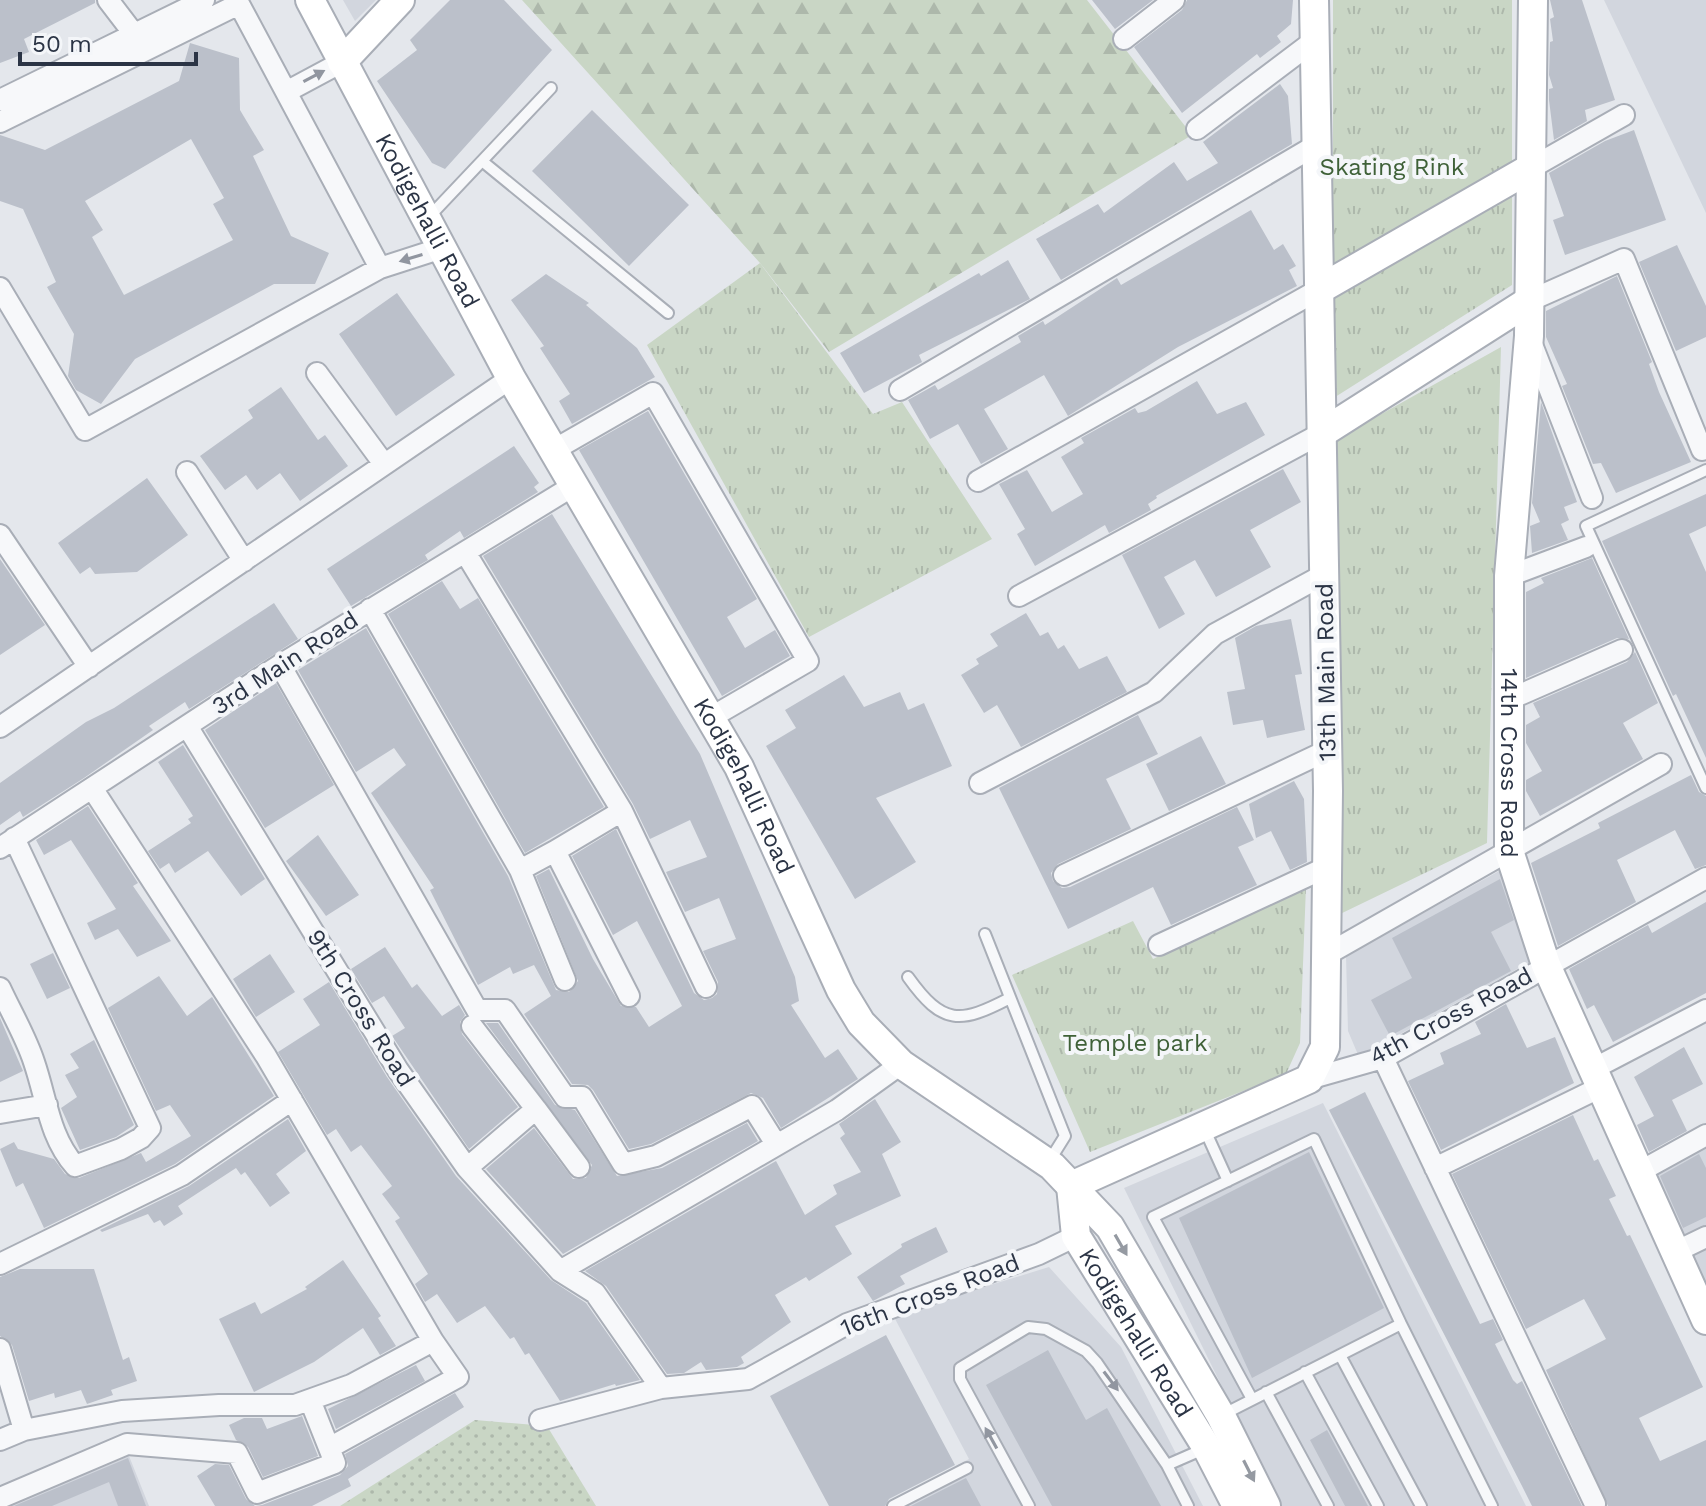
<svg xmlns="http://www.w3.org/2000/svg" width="1706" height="1506" font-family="'Work Sans',sans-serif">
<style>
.built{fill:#d2d6de}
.grass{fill:url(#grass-dots)}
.forest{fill:url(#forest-firs)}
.park{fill:url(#park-tufts)}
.building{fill:#bbc0ca;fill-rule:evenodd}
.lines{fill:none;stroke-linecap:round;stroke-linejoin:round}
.lane-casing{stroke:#a9aeb7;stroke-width:14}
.street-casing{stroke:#a9aeb7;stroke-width:24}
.secondary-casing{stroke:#a9aeb7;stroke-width:32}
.lane{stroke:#f7f8fa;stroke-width:10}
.street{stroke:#f7f8fa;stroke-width:20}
.secondary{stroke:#fff;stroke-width:28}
.oneway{fill:#9196a0}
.oneway2{fill:#959aa2}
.labels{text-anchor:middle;stroke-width:8;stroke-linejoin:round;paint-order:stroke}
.park-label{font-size:24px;fill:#3f6138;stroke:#f4f6f9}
.street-label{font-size:24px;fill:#2b3445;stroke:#f4f6f9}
</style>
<defs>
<pattern id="grass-dots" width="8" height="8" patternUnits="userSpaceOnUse" patternTransform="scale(2)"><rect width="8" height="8" fill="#c9d6c5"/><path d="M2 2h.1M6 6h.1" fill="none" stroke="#adb8ab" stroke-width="1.8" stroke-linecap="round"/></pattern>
<pattern id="forest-firs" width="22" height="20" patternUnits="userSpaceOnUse" patternTransform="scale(2)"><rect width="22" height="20" fill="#c9d6c5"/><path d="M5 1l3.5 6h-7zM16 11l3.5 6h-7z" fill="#adb8ab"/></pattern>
<pattern id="park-tufts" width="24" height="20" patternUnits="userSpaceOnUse" patternTransform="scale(2)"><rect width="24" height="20" fill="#c9d6c5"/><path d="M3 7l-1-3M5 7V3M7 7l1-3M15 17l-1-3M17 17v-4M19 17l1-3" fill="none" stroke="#adb8ab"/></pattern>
</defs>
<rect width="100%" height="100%" fill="#e4e7ec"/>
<path class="built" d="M343 0H376L355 21Z
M1604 0H1706V213Z
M1501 870 1535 959 1359 1057 1348 1031 1346 956Z
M1323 1103 1526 1506H1281L1124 1188Z
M1706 1146V1290L1653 1175Z
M1049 1267 1121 1347 1203 1506H881L969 1459 893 1315Z
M125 1446 149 1506H0Z"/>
<path class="grass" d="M475 1420 547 1426 596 1506H340Z"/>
<path class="forest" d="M522 0H1087L1192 135 829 352 760 263Z"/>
<path class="park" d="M1333 0H1512V165L1333 265Z
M1512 190V285L1332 399 1330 295Z
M760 263 873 414 902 402 992 539 809 637 647 345Z
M1501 347 1487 843 1336 916 1335 440Z
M1306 886 1300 1043 1286 1074 1090 1152 1012 975 1133 921 1153 959Z"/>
<path class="building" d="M0 0H95V3L24 39 29 52 0 63Z
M450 0H504L552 50 445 169 432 163 377 81 417 50 410 40Z
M1092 0H1153L1115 29Z
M1187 0H1293L1291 24 1277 36 1281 42 1260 58 1257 54 1182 113 1134 47 1182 10Z
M1550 0H1582L1615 100 1585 110 1587 121 1554 140 1549 100V89L1553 88 1549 75 1550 42 1553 41 1550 19 1554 17Z
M190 43 239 58 240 110 264 150 253 156 291 236 329 253 315 284H274L135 359 101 404 76 390 68 376 74 334 47 287 56 282 23 209 0 201V135L45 150 179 81ZM191 139 224 198 213 204 233 240 124 295 92 237 103 230 85 201Z
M1280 84 1288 96 1292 144 1061 280 1036 239 1098 204 1104 213 1174 162 1187 181 1218 163 1203 142Z
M592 110 689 205 629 266 532 171Z
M1634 130 1666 220 1565 255 1553 220 1564 216 1549 173 1605 141Z
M1251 210 1274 250 1283 244 1296 266 1289 270 1297 286 1178 347 1068 416 1044 375 984 409 1008 449 981 464 958 424 930 439 908 400 935 385 938 390 1021 342 1018 336 1043 321 1045 325 1117 278 1121 285Z
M1677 245 1706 306V337L1676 351 1639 262Z
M1008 260 1030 299 919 355 922 362 864 393 840 353 979 273 981 276Z
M546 274 589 303 586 305 637 348 655 377 572 424 559 401 570 394 540 348 544 346 511 300Z
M1617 276 1652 362 1649 364 1659 392 1691 462 1616 493 1601 463 1593 464 1562 386 1567 384 1546 337V311Z
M397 293 455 375 396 416 339 334Z
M1197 381 1217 414 1246 402 1265 435 1156 496 1157 498 1148 504 1151 510 1109 533 1105 525 1035 566 1017 534 1025 529 999 484 1027 470 1052 512 1083 494 1061 457 1084 443 1081 438 1135 408 1138 413 1146 411Z
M281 387 318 440 325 435 348 466 300 501 280 473 257 490 246 475 225 490 200 456 253 418 248 410Z
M1541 402 1577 502 1564 507 1569 520 1561 524 1568 540 1532 553 1530 526 1540 522 1532 503Z
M648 411 757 599 727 617 745 648 775 630 790 656 722 696 579 450Z
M514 446 539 483 534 487 538 492 464 538 460 531 425 555 428 560 351 606 327 569Z
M1283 469 1301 502 1250 530 1271 567 1216 597 1195 560 1164 577 1185 614 1159 629 1122 555Z
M147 478 188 535 137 572 95 574 90 567 80 574 58 543Z
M1706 494V526L1689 534 1706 572V758L1676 694 1673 696 1602 541Z
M552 514 700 754 795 977 799 1001 791 1005 825 1058 838 1049 858 1079 781 1128 763 1098 751 1093 651 1144 629 1149 593 1090 588 1085 572 1084 524 1014 551 996 534 965 513 974 510 967 478 985 430 890 434 888 371 793 406 765 394 748 356 772 298 670 366 628 508 876 556 990 569 992 578 981 536 876 549 869 593 959 621 1006 636 1007 649 1027 682 1006 637 921 613 935 572 856 616 829 694 993 704 1000 712 998 717 994 718 982 703 951 736 939 719 898 685 912 666 872 707 857 690 820 650 839 633 804 483 556Z
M1592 558 1629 639 1617 638 1526 678V592L1544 583 1541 578Z
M0 559 45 625 0 655Z
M442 581 460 609 478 598 604 807 525 853 388 614Z
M274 603 298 639 189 709 185 702 149 726 153 730 84 778 23 817 20 811 0 825V783L86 722 114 708Z
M1026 613 1040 636 1048 632 1058 649 1064 645 1079 669 1107 656 1127 692 1021 747 997 705 984 713 961 675 979 664 976 659 998 646 990 634Z
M1291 619 1302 674 1295 675 1305 730 1267 738 1263 720 1233 725 1227 692 1245 689 1235 638 1256 626Z
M1635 652 1658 703 1623 723 1643 759 1540 816 1526 791V780L1542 771 1526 743V725L1540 717 1533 703 1627 662Z
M844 675 864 707 900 692 908 710 924 703 952 766 876 798 916 862 855 899 766 746 796 728 785 710Z
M276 683 334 785 265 828 205 730Z
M1138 715 1158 754 1106 779 1131 829 1058 864 1051 873 1053 881 1062 888 1070 887 1237 807 1254 840 1238 847 1257 885 1171 925 1153 887 1068 929 999 788Z
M1201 736 1226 784 1169 811 1146 764Z
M183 745 265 879 241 896 208 851 175 873 169 863 160 869 148 851 191 823 188 819 193 816 158 762Z
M1691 775 1699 792 1706 796V865L1695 869 1675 830 1617 860 1636 902 1558 946 1531 863 1600 828 1598 823Z
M1294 781 1304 799 1307 862 1290 870 1271 831 1256 838 1249 804Z
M88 806 138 883 133 886 171 941 137 957 118 929 95 940 87 923 116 909 71 840 44 855 36 840Z
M318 835 359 895 326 916 286 861Z
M1500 879 1514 920 1491 932 1511 971 1390 1036 1371 1000 1412 978 1392 938Z
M1706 902V993L1613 1042 1594 1005 1587 1009 1569 969 1648 925 1652 933Z
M385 947 412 988 417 984 442 1016 459 1005 465 1015 460 1022 462 1034 518 1107 469 1149 392 1036 405 1028 384 996 372 1003 351 969Z
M53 953 70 988 47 999 30 964Z
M270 954 295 992 256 1017 233 979Z
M159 976 187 1016 212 997 274 1096 175 1164 44 1228 23 1183 16 1187 0 1149 14 1142 18 1149 54 1159 65 1174 79 1178 141 1153 146 1162 191 1136 170 1105 156 1111 108 1008Z
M329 982 387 1077 456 1176 551 1280 586 1303 640 1380 616 1386 615 1384 560 1401 529 1353 525 1355 514 1337 510 1339 485 1306 457 1323 437 1294 425 1302 415 1284 428 1274 395 1221 400 1218 382 1194 392 1186 361 1145 351 1152 336 1129 327 1135 278 1052 320 1025 303 999Z
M1506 1004 1527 1048 1555 1037 1574 1083 1441 1150 1408 1081 1444 1064 1440 1053 1481 1034 1475 1022Z
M0 1018 23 1071 0 1082Z
M486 1023H498L555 1105 575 1110 617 1176 662 1168 747 1123 758 1141 563 1254 486 1169 534 1128 573 1179 586 1178 592 1165Z
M94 1040 134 1125 116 1137 80 1150 61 1108 77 1097 65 1075 79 1068 70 1054Z
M1684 1047 1703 1084 1672 1100 1687 1131 1649 1152 1637 1125 1654 1116 1634 1077Z
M1365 1092 1480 1324 1493 1319 1503 1340 1495 1344 1513 1380 1517 1384 1522 1381 1582 1506H1532L1522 1486 1329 1110Z
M875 1099 901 1142 882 1154 901 1196 835 1226 852 1254 809 1281 806 1277 775 1295 791 1322 741 1357 744 1363 737 1367 706 1370 701 1362 684 1373 667 1374 606 1286 585 1271 776 1161 805 1215 837 1194 833 1185 861 1172 840 1138 845 1134 839 1124Z
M1573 1115 1594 1161 1598 1159 1616 1196 1609 1199 1627 1236 1630 1235 1703 1387 1639 1418 1660 1461 1706 1440V1506H1608L1546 1370 1606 1339 1584 1299 1526 1329 1452 1174Z
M288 1119 306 1151 276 1174 290 1193 270 1207 245 1172 241 1175 236 1168 178 1206 183 1214 164 1226 160 1220 154 1223 148 1214 102 1232 100 1230 189 1186Z
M1309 1152 1384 1308 1252 1378 1179 1218Z
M1699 1154 1706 1168V1217L1683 1228 1660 1176Z
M936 1227 948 1252 900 1276 905 1284 873 1301 857 1277 902 1247 901 1244Z
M343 1260 381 1316 378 1318 396 1346 380 1355 363 1328 314 1362 254 1392 219 1319 255 1302 261 1314 307 1289 305 1287Z
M20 1269H94L123 1360 129 1357 137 1381 111 1390 113 1395 87 1404 81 1390 55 1398 54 1393 29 1401 12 1345 0 1336V1277Z
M886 1335 955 1465 889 1499 885 1506H829L770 1396Z
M1048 1350 1086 1420 1107 1408 1161 1506H1052L986 1385Z
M416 1365 425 1381 336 1429 328 1409Z
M455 1393 464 1407 348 1479 351 1486 312 1506H215L197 1476 215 1464 229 1465 246 1499 255 1506 262 1505 340 1475 348 1466 345 1454Z
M302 1416 318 1456 263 1477 248 1447 236 1440 229 1425 244 1418H262L267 1429Z
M1327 1430 1368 1506H1345L1310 1440Z
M128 1458 146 1506H118L109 1482 52 1506H14Z
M966 1478 981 1506H911Z"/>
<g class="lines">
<defs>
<path id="lane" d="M482 161 668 313
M428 218 551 88
M1706 470 1586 526 1706 788
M985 934 1065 1136 1050 1160
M908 977C943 1026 960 1024 1010 998
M1204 1128 1228 1181
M1340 1355 1421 1506
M1305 1372 1378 1506
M1266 1392 1328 1506
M1252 1399 1153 1217 1314 1139 1401 1324 1492 1506
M1224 1414 1401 1324
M1167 1465 1188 1506
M893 1506 967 1468
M1029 1506 960 1379V1368L1028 1327 1046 1329 1086 1351 1097 1363 1167 1465 1206 1448"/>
<path id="street" d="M108 0 134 34
M1124 39 1174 0
M286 92 342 62
M0 100 204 0
M0 122 239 4 380 268 85 430 0 288
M1197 129 1315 40
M1531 168 1624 115
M380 268 442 248
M1529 301 1624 259 1702 450
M1531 342 1592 498
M317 373 384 464
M900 390 1318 144
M552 451 653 393 808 661 710 718
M187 472 244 561
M978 481 1320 289
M0 535 89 667
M465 552 622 811 706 987
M1509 576 1586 547
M1019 596 1322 433
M370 609 520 870 565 980
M280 665 477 1010H505L565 1097H582L623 1164 656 1156 752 1106 776 1144
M1508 700 1622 650
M187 726 398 1070 467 1168 560 1271 595 1293 661 1388 748 1379 847 1324 1039 1254 1076 1236
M0 727 511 378
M980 783 1154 692 1215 634 1325 574
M622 811 555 851 629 996
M0 848 280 665 573 486
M520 870 555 851
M1064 875 1328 750
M1159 945 1327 867
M1326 955 1661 764
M0 988C11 1012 26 1037 34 1062 47 1100 49 1136 75 1166L121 1149 141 1138 150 1128 14 838
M1383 1058 1595 1504
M1593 1069 1706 1010
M1309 1079 1383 1058 1706 878
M536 1109 579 1167
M0 1113 47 1105
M467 1168 536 1109 472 1026
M1435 1168 1601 1087
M1639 1172 1706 1135
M1675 1252 1706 1237
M0 1264 182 1175 292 1100
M560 1271 837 1110 901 1064
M0 1349 24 1430 122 1411 219 1405H295L351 1385 433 1341 266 1056 92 788
M540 1420 661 1388
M0 1440 24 1430
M329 1448 458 1377 433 1341
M0 1498 127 1444 237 1453 257 1493 335 1463 310 1400"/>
<g id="secondary">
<path id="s1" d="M310 0 511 378 739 767 841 990 861 1023 901 1064 1052 1166 1110 1227 1221 1416 1266 1506"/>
<path id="s2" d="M1533 0 1529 336 1509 576V851L1546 965 1706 1320"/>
<path d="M342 62 400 0"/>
<path d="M1320 289 1531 168"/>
<path d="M1322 433 1529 301"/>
<path d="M1071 1186 1309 1079 1325 1047 1328 791 1314 0"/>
<path id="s3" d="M1071 1186 1076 1236 1207 1448 1237 1506"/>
</g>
</defs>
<use href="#lane" class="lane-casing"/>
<use href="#street" class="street-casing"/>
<use href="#secondary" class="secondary-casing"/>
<use href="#lane" class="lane"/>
<use href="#street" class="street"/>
<use href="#secondary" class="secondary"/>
</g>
<defs><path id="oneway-solid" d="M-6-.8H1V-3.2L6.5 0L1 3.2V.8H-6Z" transform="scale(2)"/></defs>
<g class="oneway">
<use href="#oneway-solid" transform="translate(314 76) rotate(-28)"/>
<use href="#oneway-solid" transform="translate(411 258) rotate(163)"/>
<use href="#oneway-solid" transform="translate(1111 1381) rotate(53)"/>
<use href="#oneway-solid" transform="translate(991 1438) rotate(-119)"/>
</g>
<g class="oneway2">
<use href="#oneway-solid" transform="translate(1121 1245) rotate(60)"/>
<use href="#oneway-solid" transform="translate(1249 1471) rotate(63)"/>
</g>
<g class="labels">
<g class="park-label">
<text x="1392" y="175">Skating Rink</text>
<text x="1135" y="1051">Temple park</text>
</g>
<g class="street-label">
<text dy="8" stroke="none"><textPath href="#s1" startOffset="250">Kodigehalli Road</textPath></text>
<text transform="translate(285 663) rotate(-33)" y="8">3rd Main Road</text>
<text transform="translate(1326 672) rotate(-91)" y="8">13th Main Road</text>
<text dy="8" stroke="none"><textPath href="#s2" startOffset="764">14th Cross Road</textPath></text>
<text dy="8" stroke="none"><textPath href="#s1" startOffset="898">Kodigehalli Road</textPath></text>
<text transform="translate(361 1008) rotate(58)" y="8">9th Cross Road</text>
<text transform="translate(1451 1016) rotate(-28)" y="8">4th Cross Road</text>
<text transform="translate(930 1295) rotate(-21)" y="8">16th Cross Road</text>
<text dy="8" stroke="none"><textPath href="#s3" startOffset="164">Kodigehalli Road</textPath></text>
</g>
</g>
<path d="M20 52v12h176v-12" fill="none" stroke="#2b3445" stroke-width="4"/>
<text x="32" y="52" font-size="24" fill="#2b3445" stroke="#f4f6f9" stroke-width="6" paint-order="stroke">50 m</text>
</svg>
